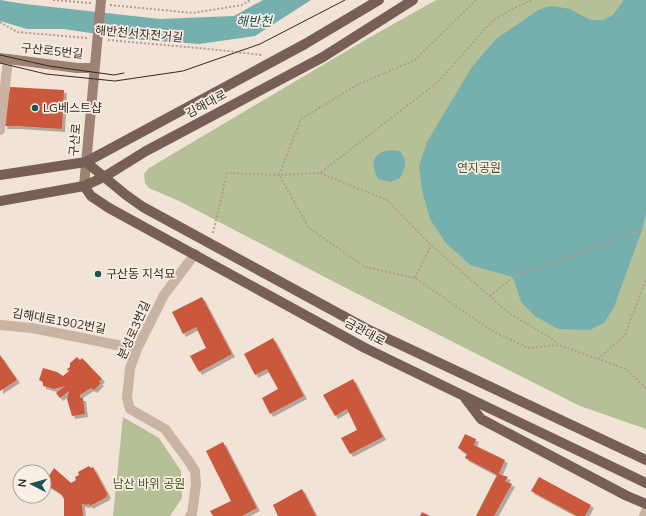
<svg xmlns="http://www.w3.org/2000/svg" width="646" height="516" font-family="Mulish,'Noto Sans KR',sans-serif">
<style>
.green{fill:#b5c097}
.water{fill:#75afae}
.building{fill:#c9583d;filter:url(#shadow)}
.lines{fill:none;stroke-linecap:round;stroke-linejoin:round}
.path{stroke:#b59c8d;stroke-width:2;stroke-dasharray:2 2;stroke-linecap:butt}
.street{stroke:#c9b3a3;stroke-width:10}
.secondary{stroke:#9d8175;stroke-width:10}
.primary{stroke:#775f56;stroke-width:10}
.tram{stroke:#342925;stroke-width:1}
.poi-dot{fill:#1a5556;stroke:#f9eee3;stroke-width:1.5}
.labels{text-anchor:middle;stroke-width:3.5;stroke-linejoin:round;paint-order:stroke}
.street-label{font-size:12px;fill:#342925;stroke:#f9eee3}
.poi-label{font-size:12px;fill:#342925;stroke:#f9eee3;text-anchor:start}
.park-label{font-size:12px;fill:#465329;stroke:#f9eee3}
.water-label{font-size:13px;font-style:italic;fill:#1a5556;stroke:#f9eee3}
</style>
<defs>
<filter id="shadow"><feDropShadow dx="3" dy="3" stdDeviation="0" flood-color="#0004"/></filter>
</defs>
<rect width="100%" height="100%" fill="#f1e4d7"/>
<path class="green" d="M436 0H646V429L580 406 342 286 179 201 149 188 145 183 144 174 149 168 365 40Z
M123 417 159 438 181 471 182 498 170 516H113Z"/>
<path class="water" d="M0 0 25 4 160 19 234 16 263 0H311L255 36 199 44 130 39 64 29H27L0 21Z
M625 0H646V214L642 230 614 307 604 323 590 330 559 329 536 317 521 302 513 277 470 265 445 242 430 219 422 190 419 166 427 142 472 67 496 39 540 9 552 6 570 9 590 20H603L613 15 623 1Z
M390 150 400 151C408 162 406 166 400 178L390 182 378 179C370 163 372 153 390 150Z"/>
<path class="building" d="M10 87 64 90 62 129 17 126H4Z
M202 297 232 354 199 372 190 356 206 348 196 327 183 334 172 312Z
M273 338 304 396 270 414 262 398 278 389 267 369 255 375 244 354Z
M0 355 17 380 0 391Z
M77 357 80 360 82 358 102 379 99 382 101 383 94 390 91 388 80 395V398H83L85 414 72 416 67 399 69 391 60 398 56 393 65 386 54 389 43 386V382L39 380 43 368 57 372 63 376 69 371 67 369 70 367V363Z
M353 379 383 437 350 454 341 438 357 430 347 409 335 416 323 395Z
M465 434 476 439 474 445 505 460 499 474 508 477 505 481 512 484 494 516H476L497 475 465 458 467 454 458 448Z
M223 442 257 508 242 516H213L210 511 231 501 206 451Z
M89 466 91 468 93 467 108 495 106 496 107 497 90 506 89 504 85 505 84 504H82L83 516H64V499L61 494 47 485 45 482 54 468 71 483 76 480 75 477 79 475 78 472Z
M539 477 591 505 585 516H577L531 491Z
M302 489 316 516H278L273 505Z
M422 512 430 516H420Z"/>
<g class="lines">
<path class="path" d="M53 0 91 3
M476 0 415 60 357 85 301 119 279 175 309 228 365 267 415 278 491 330 528 348 559 345 626 369 646 388
M110 5 193 13 242 5 250 0
M0 22 17 32 87 38
M108 40 209 49 262 55
M320 173 387 200 431 245 510 314 548 336 558 344
M213 233 227 173 279 175 320 173 438 82 493 20 512 9 532 0
M415 278 431 245
M490 296 513 277 642 230
M598 359 625 335 646 279"/>
<path class="street" d="M0 130 8 60
M0 325 32 328 137 349
M190 516 192 514 196 484 195 471 188 460 165 429 130 409 127 398 130 368 137 349 164 295 195 254
M644 516 646 511"/>
<path class="secondary" d="M0 58 77 68H94
M84 186 101 0"/>
<path class="primary" d="M86 162 126 195 143 207 367 329 646 460
M0 175 86 162 305 44 379 0
M84 186 91 196 109 208 365 348 464 396 646 483
M0 201 84 186 104 177 146 151 323 57 413 0
M465 398 481 419 627 496 646 504"/>
<path class="tram" d="M0 55 49 66 114 75 124 73
M0 63 46 74 115 81 183 71 260 44 345 0"/>
</g>
<g class="poi-dot">
<circle cx="35" cy="108" r="4"/>
<circle cx="98" cy="274" r="4"/>
</g>
<g class="labels">
<g class="street-label">
<text transform="translate(139 34) rotate(5)" y="4">해반천서자전거길</text>
<text transform="translate(52 51) rotate(6)" y="4">구산로5번길</text>
<text transform="translate(206 104) rotate(-28)" y="4">김해대로</text>
<text transform="translate(75 140) rotate(-85)" y="4">구산로</text>
<text transform="translate(59 321) rotate(10)" y="4">김해대로1902번길</text>
<text transform="translate(134 330) rotate(-66)" y="4">분성로3번길</text>
<text transform="translate(365 332) rotate(28)" y="4">금관대로</text>
</g>
<g class="poi-label">
<text x="43" y="112">LG베스트샵</text>
<text x="106" y="278">구산동 지석묘</text>
</g>
<g class="park-label">
<text x="479" y="172">연지공원</text>
<text x="149" y="488">남산 바위 공원</text>
</g>
<g class="water-label">
<text x="254" y="26">해반천</text>
</g>
</g>
<g transform="translate(32 484) rotate(276)"><circle r="19" fill="#f9eee3" stroke="#aa9f97"/>
<path d="M0-3L7 15L0 10L-7 15Z" fill="#1a5556"/>
<text y="-6" font-size="11" font-weight="bold" text-anchor="middle" fill="#342925">N</text>
</g>
</svg>
